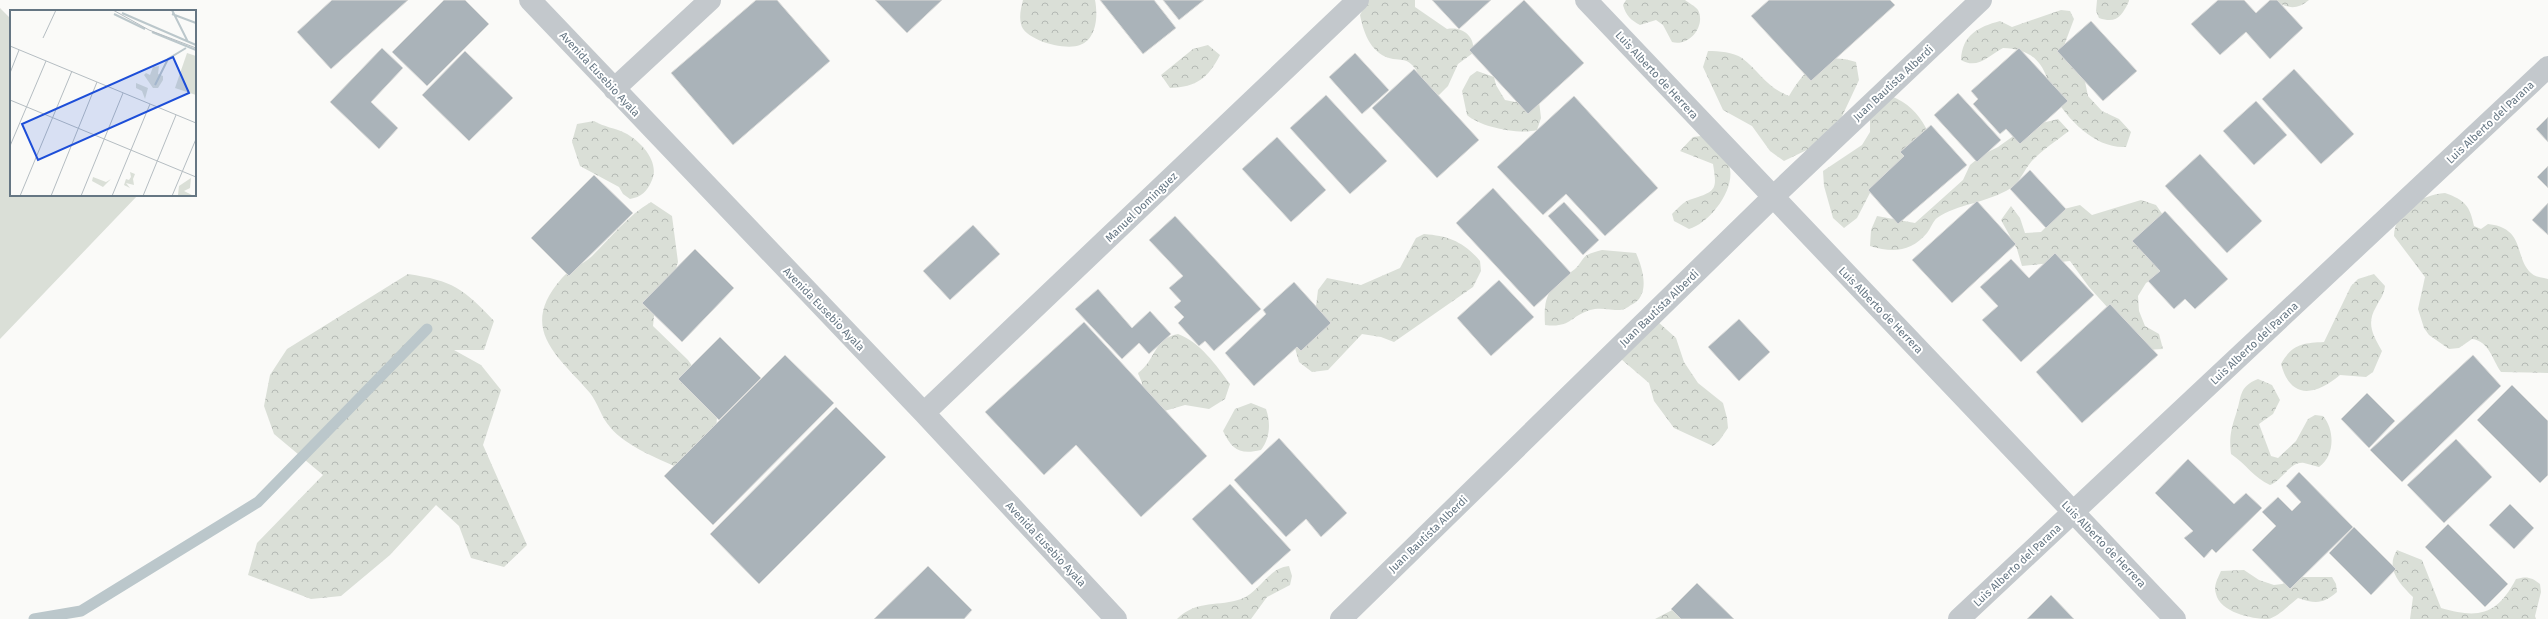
<svg xmlns="http://www.w3.org/2000/svg" width="2548" height="619" font-family="'Fira Sans',sans-serif">
<style>
.forest{fill:url(#forest-crowns)}
.pitch{fill:#dadfd7}
.lines{fill:none;stroke-linecap:round;stroke-linejoin:round}
.stream{stroke:#bbc7cb;stroke-width:11}
.building{fill:#aab3b9;stroke:#dcdcda}
.minor{stroke:#c3c8cc;stroke-width:22}
.labels{text-anchor:middle;stroke-width:4;stroke-linejoin:round;paint-order:stroke}
.street-label{font-size:11px;fill:#657683;stroke:#fff}
.inset-river{fill:none;stroke:#bbc7cb;stroke-width:2}
.inset-road{fill:none;stroke:#b5bdc2;stroke-width:1}
.view{fill:#1d4ed8;fill-opacity:0.15;stroke:#1d4ed8;stroke-width:2}
.inset-edge{fill:none;stroke:#657683;stroke-width:2}
</style>
<defs>
<pattern id="forest-crowns" width="20" height="18" patternUnits="userSpaceOnUse"><rect width="20" height="18" fill="#dadfd7"/><path d="M2 6a3 3 0 1 1 6 0M12 15a3 3 0 1 1 6 0" fill="none" stroke="#b4b9b4"/></pattern>
</defs>
<rect width="100%" height="100%" fill="#fafaf8"/>
<path class="forest" d="M1023 0H1095C1098 15 1097 39 1080 45 1065 51 1024 40 1021 24 1019 16 1021 8 1023 0Z
M1368 0H1415V7L1447 29C1463 26 1476 37 1473 53L1458 64 1448 86 1439 95C1420 91 1423 75 1411 64 1406 59 1400 60 1393 59 1372 55 1364 35 1360 15Z
M1626 0H1685C1689 3 1695 6 1698 10 1706 25 1690 47 1672 42L1663 25 1656 20 1640 25C1631 20 1626 16 1623 5Z
M2097 0H2129V1C2122 16 2117 24 2099 18L2096 11Z
M2275 0H2309C2297 10 2287 9 2275 0Z
M2061 10 2070 11 2074 19 2065 43 2082 67 2088 96 2102 111 2119 119 2131 132 2126 147C2096 149 2068 120 2054 96 2050 91 2050 84 2047 78 2039 56 2025 49 2003 48 1989 55 1978 70 1961 60 1962 35 1978 27 2000 21L2012 27Z
M1208 45 1220 55C1208 78 1197 87 1170 88L1161 75 1193 49Z
M1708 51C1719 51 1733 52 1742 58 1760 72 1766 87 1789 96 1807 67 1821 51 1856 62L1859 80 1838 125 1813 147 1784 161 1770 151 1752 126 1723 110 1703 67Z
M1477 71 1494 77 1496 85 1505 100 1515 102 1526 95 1539 101 1541 118 1537 130C1519 135 1480 127 1467 115L1462 91 1470 76Z
M1891 96C1908 103 1917 112 1926 128L1922 143 1872 189 1857 218 1844 228 1833 218 1824 186 1823 171 1862 145 1870 132V117Z
M2058 119 2069 131C2056 141 2042 150 2031 162 2024 170 2020 182 2011 188 1987 203 1957 204 1937 218 1933 221 1931 228 1927 233 1911 252 1893 253 1870 246L1871 230 1877 216 1915 223 1963 180 1970 165 1982 155 1998 147 2026 127Z
M594 121C604 127 615 128 625 133 641 141 660 162 652 180 647 192 641 197 630 199L623 194 619 187 580 166 572 142 577 124Z
M1701 136C1707 142 1726 158 1729 165 1737 188 1710 223 1689 229L1674 221 1672 214C1678 208 1684 201 1692 199 1717 191 1717 189 1713 164L1680 151 1693 137Z
M2445 193C2465 200 2470 206 2474 226L2481 229 2488 224C2526 228 2514 258 2531 273 2536 278 2542 277 2548 279V373L2501 372C2492 359 2489 341 2472 339L2459 348 2449 349 2429 335 2424 328 2418 309 2425 277 2394 236C2395 210 2421 195 2445 193Z
M2141 200 2156 205 2175 232 2160 275 2146 283 2138 296 2139 311 2145 326 2159 334 2163 349 2146 350 2089 287 2070 261 2022 266 2017 249 2001 220 2011 206 2020 218 2025 233 2041 232 2064 209 2080 205 2092 215Z
M651 202 672 216 678 262 673 278 655 307 653 326 688 360 697 373 717 416 716 433 685 471C662 460 626 447 610 427 601 417 598 403 590 393 558 356 517 329 562 278 570 269 582 265 591 257 611 238 627 216 651 202Z
M1424 234C1449 236 1464 242 1480 261L1481 271 1473 287 1394 342 1381 337 1362 334 1328 370 1312 372 1299 362 1295 348 1316 306 1318 290 1327 278 1361 285 1400 268 1416 238Z
M1602 250 1636 253C1643 269 1651 296 1631 305 1628 307 1624 310 1620 310 1610 310 1600 307 1590 310 1569 317 1571 328 1545 325 1543 293 1550 287 1575 269 1580 265 1582 258 1587 255 1591 253 1597 251 1602 250Z
M408 274C453 281 463 288 494 321L484 350H454L481 365 501 390 483 445 527 545 504 567 471 558 459 526 436 505 390 555 341 596 311 599 248 575 257 543 323 475 274 434 264 406 270 375 287 349Z
M2374 274 2385 286C2384 295 2380 299 2376 307 2366 324 2373 335 2382 351L2373 372 2366 377 2340 375C2316 395 2291 401 2281 364 2292 344 2303 343 2324 342L2351 286 2358 279Z
M1657 321 1676 338 1684 362 1698 383 1723 403 1727 418 1728 428 1719 441 1713 446 1674 428 1654 401 1649 383 1621 359Z
M1178 334C1200 342 1216 365 1230 384L1225 399 1209 409 1185 405 1161 412 1141 390 1142 383 1138 373C1156 360 1153 339 1178 334Z
M2258 379 2272 385 2280 400 2273 414 2259 424 2271 456 2278 458 2296 441 2308 419 2315 415 2323 416C2335 430 2335 456 2319 467 2314 466 2309 464 2304 463 2290 461 2282 481 2270 485 2254 478 2246 464 2231 454 2229 438 2231 429 2236 414 2242 397 2238 387 2258 379Z
M1251 403 1266 409C1271 423 1270 438 1261 450 1240 455 1232 450 1223 431L1235 409Z
M2397 550 2422 560 2441 608C2479 619 2497 615 2516 579 2526 576 2532 577 2540 584L2541 592 2535 616 2536 619H2410L2413 597C2400 584 2385 569 2397 550Z
M1289 566 1292 576 1290 585 1267 597 1251 619H1177C1197 599 1220 607 1241 599 1260 592 1268 568 1289 566Z
M2244 570 2259 580 2274 585 2282 584 2298 577H2332L2336 584 2337 592C2323 604 2316 604 2298 598 2290 604 2278 617 2268 619 2251 619 2220 612 2216 594 2213 586 2218 578 2221 571Z
M1676 608 1696 619H1655Z"/>
<path class="pitch" d="M0 8 11 19V195H138L0 339Z"/>
<g class="lines">
<path class="stream" d="M34 619 81 611 258 502 427 329"/>
</g>
<path class="building" d="M332 0H408L331 69 297 32Z
M444 0H465L489 24 427 86 392 52Z
M756 0H777L830 61 733 145 671 73Z
M875 0H942L907 33Z
M1100 0H1154L1176 28 1143 54Z
M1163 0H1204L1179 20Z
M1432 0H1491L1459 29Z
M1524 0 1584 63 1528 114 1469 50Z
M1769 0H1890L1895 5 1811 81 1751 16Z
M2218 0H2244L2256 13 2270 0H2277L2303 28 2270 59 2246 32 2220 55 2191 24Z
M2091 21 2137 71 2103 101 2057 51Z
M382 48 403 68 371 102 398 128 379 149 330 102Z
M2019 48 2068 101 2020 144 2006 129 2000 134 1973 104 1978 99 1971 91Z
M465 51 513 98 469 141 422 95Z
M1355 53 1389 90 1362 114 1329 77Z
M1414 69 1479 140 1437 178 1372 108Z
M2294 69 2354 134 2321 164 2262 99Z
M1958 93 2001 140 1977 162 1934 115Z
M1326 95 1387 161 1350 194 1290 128Z
M1574 96 1658 188 1605 236 1566 194 1543 215 1497 167Z
M2256 101 2287 135 2254 165 2223 131Z
M2548 117V142L2536 129Z
M1931 125 1967 165 1898 224 1868 190 1904 156 1900 152Z
M1277 137 1326 190 1291 222 1242 169Z
M2200 154 2262 221 2227 253 2165 186Z
M2548 166V188L2537 177Z
M2030 170 2066 209 2046 228 2010 189Z
M594 175 633 213 569 276 531 238Z
M1493 188 1571 273 1534 307 1456 223Z
M1977 201 2016 244 1952 303 1912 260Z
M1564 202 1599 240 1583 255 1548 216Z
M2548 203V235L2532 220Z
M2165 211 2228 279 2195 309 2185 299 2174 309 2148 281 2160 271 2132 241Z
M1175 216 1261 309 1214 351 1205 341 1199 346 1178 323 1184 317 1174 307 1181 301 1169 288 1183 276 1149 240Z
M973 225 1000 254 950 300 923 271Z
M695 249 734 288 682 342 642 303Z
M2055 253 2094 295 2021 362 1982 320 1998 306 1980 287 2011 259 2029 278Z
M1499 280 1534 317 1491 356 1457 318Z
M1294 282 1331 323 1301 351 1297 347 1254 386 1225 353 1266 314 1263 310Z
M1098 289 1132 328 1150 311 1171 334 1149 354 1139 343 1122 359 1075 309Z
M2110 304 2158 355 2082 423 2036 372Z
M1739 319 1770 352 1739 381 1708 347Z
M1084 322 1207 456 1141 517 1076 445 1044 475 985 412Z
M720 337 761 378 719 420 678 379Z
M785 355 834 403 713 525 664 476Z
M2473 355 2501 386 2402 482 2370 450Z
M2512 385 2548 421V475L2540 483 2477 420Z
M2367 393 2395 421 2369 448 2341 419Z
M836 407 886 457 759 584 710 534Z
M1279 438 1347 513 1321 537 1306 519 1286 537 1234 480Z
M2456 439 2492 477 2444 523 2407 485Z
M2188 459 2234 504 2246 493 2262 508 2216 553 2212 549 2204 558 2184 538 2193 531 2155 493Z
M2299 472 2353 527 2290 589 2252 550 2276 526 2262 512 2278 497 2292 511 2301 502 2286 486Z
M1230 484 1291 550 1252 585 1192 519Z
M2510 504 2534 528 2514 549 2489 525Z
M2448 524 2508 584 2485 607 2425 547Z
M2354 527 2396 569 2371 595 2329 553Z
M928 566 972 610 964 619H874Z
M1697 583 1734 619H1681L1671 609Z
M2051 595 2074 619H2027Z"/>
<g class="lines">
<path class="minor" d="M530 0 924 413 1116 619
M1586 0 2175 619
M614 89 710 0
M924 413 1358 0
M1341 619 1773 197 1981 0
M1959 619 2548 67"/>
</g>
<g class="labels">
<g class="street-label">
<text transform="translate(600 74) rotate(47)" y="4">Avenida Eusebio Ayala</text>
<text transform="translate(1657 75) rotate(47)" y="4">Luis Alberto de Herrera</text>
<text transform="translate(1893 83) rotate(-43)" y="4">Juan Bautista Alberdi</text>
<text transform="translate(2490 122) rotate(-43)" y="4">Luis Alberto del Parana</text>
<text transform="translate(1141 207) rotate(-44)" y="4">Manuel Dominguez</text>
<text transform="translate(1659 308) rotate(-44)" y="4">Juan Bautista Alberdi</text>
<text transform="translate(824 309) rotate(46)" y="4">Avenida Eusebio Ayala</text>
<text transform="translate(1881 310) rotate(46)" y="4">Luis Alberto de Herrera</text>
<text transform="translate(2254 343) rotate(-43)" y="4">Luis Alberto del Parana</text>
<text transform="translate(1428 534) rotate(-44)" y="4">Juan Bautista Alberdi</text>
<text transform="translate(1046 544) rotate(47)" y="4">Avenida Eusebio Ayala</text>
<text transform="translate(2104 544) rotate(46)" y="4">Luis Alberto de Herrera</text>
<text transform="translate(2017 565) rotate(-43)" y="4">Luis Alberto del Parana</text>
</g>
</g>
<g transform="translate(10 10)">
<rect width="186" height="186" fill="#fafaf8"/>
<path d="M149 56 148 64 153 66V70L148 78H143L134 65 136 63 140 65 143 57ZM126 73 138 78 135 89 132 81 126 78ZM120 162 125 164 123 169 124 175 116 173 120 178 114 175 116 169 119 170 121 167ZM83 167 96 172 101 169 93 177 82 171ZM181 168 180 178 174 181 184 186 168 185 169 176Z" fill="#dadfd7"/>
<path d="M177 43 186 46V85L165 78Z" fill="#dadfd7"/>
<path class="inset-river" d="M162 0 178 32M112 3 186 35M104 4 135 19M162 4 186 13M142 22 186 40M145 75 158 49 176 38"/>
<path class="inset-road" d="M103 0 139 20 186 38M33 28 46 0M0 36 186 113M0 63 9 40M0 90 186 167M0 136 36 51M10 186 62 61M41 186 87 72M71 186 113 83M102 186 140 94M133 186 166 105M162 186 186 129"/>
<path class="view" d="M163 47 179 83 28 150 12 114Z"/>
<rect width="186" height="186" class="inset-edge"/>
</g>
</svg>
